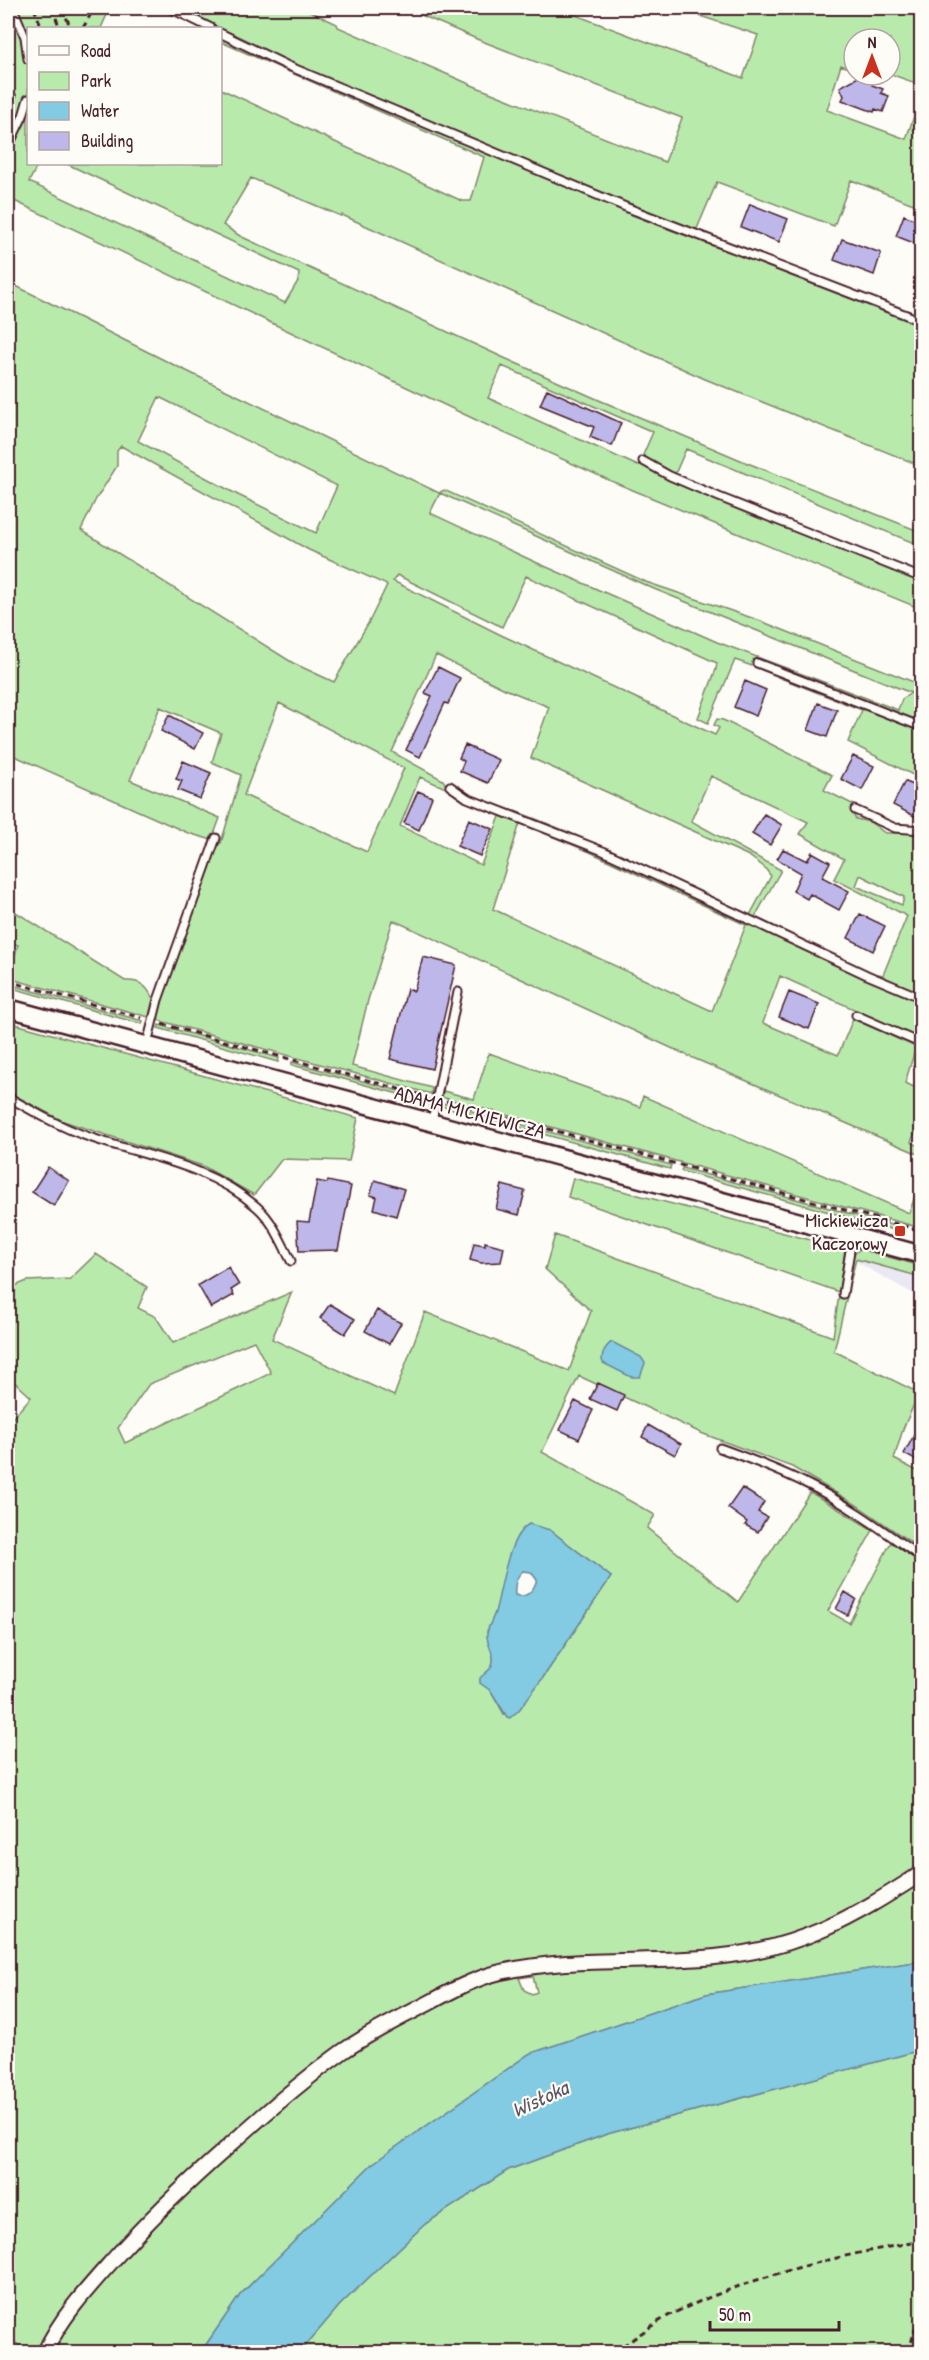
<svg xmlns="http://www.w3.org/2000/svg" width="929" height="2360" font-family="'Patrick Hand',sans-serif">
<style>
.built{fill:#eae8f3}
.green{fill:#b8ebab;stroke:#81856b;stroke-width:1.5;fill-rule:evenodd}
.water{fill:#82cbe3;stroke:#6c8699;stroke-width:1.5;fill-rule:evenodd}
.building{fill:#beb8ea;stroke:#4a1f2b;stroke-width:1.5}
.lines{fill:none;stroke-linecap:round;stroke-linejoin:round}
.service-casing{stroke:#4a1f2b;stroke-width:11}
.minor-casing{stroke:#4a1f2b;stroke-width:18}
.tertiary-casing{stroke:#4a1f2b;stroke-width:21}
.path{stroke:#4a1f2b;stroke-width:3;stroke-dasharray:6 4.5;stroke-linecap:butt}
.service{stroke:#fdfcf7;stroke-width:7}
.minor{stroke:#fdfcf7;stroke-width:14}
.tertiary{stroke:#fdfcf7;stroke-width:16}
.poi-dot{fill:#c8321e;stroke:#fdfcf7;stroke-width:2}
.labels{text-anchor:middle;stroke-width:4.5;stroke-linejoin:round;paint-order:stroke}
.street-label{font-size:20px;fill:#4a1f2b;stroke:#fdfcf7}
.poi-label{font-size:20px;fill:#4a1f2b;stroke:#fdfcf7;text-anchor:end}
.water-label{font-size:21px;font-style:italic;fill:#5b5362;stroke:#fdfcf7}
</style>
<rect width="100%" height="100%" fill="#fdfcf7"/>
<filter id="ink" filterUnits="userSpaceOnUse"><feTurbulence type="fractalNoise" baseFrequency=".0167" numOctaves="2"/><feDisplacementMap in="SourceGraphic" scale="12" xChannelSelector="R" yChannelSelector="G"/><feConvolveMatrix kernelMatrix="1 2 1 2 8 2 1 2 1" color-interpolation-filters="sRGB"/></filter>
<g filter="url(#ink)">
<path class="built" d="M855 1259 921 1277V1298L855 1261Z"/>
<path class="green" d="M8 8H110L101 28H28V164H38L29 182 285 303 298 281 299 273 67 164H220L221 89 462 201H471L484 157 221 42V37L269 62 386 112 655 224 921 324V466L705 379 342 215 341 216 251 178 223 225 240 236 502 357 599 400 750 464 921 532V546L686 449 675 474 658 466 643 455 653 432 502 366 488 398 638 466 640 462 665 477 921 581V609L611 481 491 427 8 198Z
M181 8H303L337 24 338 27 474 86 665 162 682 118 479 40 405 8H557L743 78 758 35 676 8H908L921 13V85L890 74V39H854V70L841 65 827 110 906 139 921 96V207L851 180 834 226 717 182 696 231 277 57Z
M8 282 168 362 439 493 444 490 646 582 758 620 921 685V724L760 662H756L755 667 735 660 708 723 698 718 716 669 717 663 526 576 502 627 397 575 393 581 499 634 715 735 719 728 714 725 717 719 723 720 832 775 824 790 864 810 853 808 851 812 856 819 870 822 885 833H921V994L864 971 883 975 907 916 834 879 844 859 800 834 808 822 711 776 691 821 781 870 755 917 788 933 606 850 514 812 515 811C595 841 672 879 750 915L771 876 764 867 749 856 531 758 549 707 505 689 436 655 392 752 443 780 448 789 420 777 400 826 481 865 501 814 599 853 921 1002V1039L780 976 763 1023 838 1055 853 1019 916 1047 905 1083 921 1090V1122L918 1125 911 1142 921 1147V1155L693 1058 393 920 368 1000 352 1066 432 1088 431 1094 157 1020 161 1003 153 999 149 1017 8 978 18 945 8 942 10 932 8 931V907L125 981C139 980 146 985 152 997H155L212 840 188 833 8 753ZM159 397 337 486 316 533 238 495 138 441ZM121 446 309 550 387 585 369 622 334 682 293 663 81 530 96 499 117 466V451ZM440 493 654 589 911 693 902 699 898 710 717 642 533 561 430 513ZM279 703 404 768 367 852 244 795ZM160 707 221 733 212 762 241 775 221 843 212 840 220 818 130 780ZM520 823 590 852 746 925 712 1011 493 909ZM860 875 904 897 902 905 856 886Z
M779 675 921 730V779L848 742 862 710 778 677Z
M8 984 143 1021 142 1024 8 987Z
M8 1022 358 1118 349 1161 282 1159 254 1195 203 1166 63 1121 8 1092Z
M159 1025 279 1058 278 1062 158 1028Z
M489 1053 640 1107 643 1096 909 1213 921 1180V1204L914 1206 917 1217 921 1219V1228L441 1097 443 1091 474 1099Z
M292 1062 429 1099 428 1102 292 1065Z
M442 1103 671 1165 670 1169 441 1106Z
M682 1168 895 1226 894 1230 681 1171Z
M573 1178 845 1249 839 1292 568 1197Z
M555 1235 833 1337 839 1294 847 1296 834 1351 919 1393 903 1429 894 1459 921 1473V1549L855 1504 792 1467 701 1433 579 1376 542 1452 655 1515 647 1528 738 1602 810 1492 873 1530 828 1611 849 1623 891 1542 921 1563V1867L819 1928 763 1945 701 1953 558 1957 508 1962 474 1975 420 2000 220 2146 41 2352H28L8 2337V1423L31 1397 8 1376V1289L27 1281 70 1279 96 1254 147 1287 138 1308 156 1317 173 1343 292 1292 272 1339 394 1396 425 1312 569 1371 591 1311 545 1269ZM254 1341 271 1373 125 1443 118 1428 149 1384ZM550 1530 611 1577 542 1679 504 1714 491 1691 480 1681 492 1667 494 1655 488 1641 487 1631 495 1614 510 1554 518 1535Z
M860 1249 921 1266V1277L856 1259 851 1279C848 1268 850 1256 860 1249Z
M921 1880V1961L706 1994 529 2054 372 2164 240 2295 201 2352H50L73 2315 172 2202 316 2078 379 2035 470 1986 517 1973 763 1953ZM533 1976 537 1992 532 1994 524 1990 519 1978Z
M921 2050V2352H300L340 2305 425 2224 508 2170 607 2134Z"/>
<path class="water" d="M612 1342 641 1357 645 1363 640 1377H631L603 1363C600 1357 605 1346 612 1342Z
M529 1524 550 1530 611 1577 542 1679 519 1710 510 1718 507 1717 491 1691 480 1683V1678C483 1675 487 1672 490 1669 499 1656 486 1647 487 1634 488 1626 493 1619 495 1612 502 1589 507 1536 529 1524ZM523 1571 531 1572 537 1580C533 1591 527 1599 515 1595 514 1587 516 1576 523 1571Z
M921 1961V2050L607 2134 508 2170 425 2224 340 2305 300 2352H201L240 2295 372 2164 529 2054 706 1994Z"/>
<path class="building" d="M860 76 874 81 872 85 883 89 881 93 889 96 883 112 875 109 874 112 842 100 844 96 840 87Z
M750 204 788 219 779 242 741 227Z
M904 215 921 222V246L896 236Z
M842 239 881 253 874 275 834 260Z
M547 389 621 423 612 446 590 437 594 427 540 405Z
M438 667 460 678 448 704 445 703 420 757 406 750 432 696 425 693Z
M745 681 766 690 756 716 734 707Z
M818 703 837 710 827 737 808 730Z
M169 715 203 733 195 749 161 731Z
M465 745 499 760 488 783 460 771 464 761 459 758Z
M853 756 874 766 862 790 841 779Z
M183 761 211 773 200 799 178 790 182 781 176 779Z
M905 781 921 790V806L916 817 893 805Z
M418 791 432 797 419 830 404 823Z
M764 814 782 825 770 845 752 834Z
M469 819 493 829 480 856 457 846Z
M783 849 807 861 812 852 830 862 822 877 849 891 839 910 810 894 807 899 793 891 801 873 777 859Z
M860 914 885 926 873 951 848 938Z
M423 957 456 965 432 1069 390 1059 407 989 414 991Z
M789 992 819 1004 809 1029 779 1017Z
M48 1167 69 1181 54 1206 32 1192Z
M375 1180 404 1189 396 1216 374 1209 377 1197 370 1195Z
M317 1181 327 1183 328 1181 351 1186 338 1250 299 1251 297 1221 309 1222Z
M502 1185 525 1191 519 1215 496 1209Z
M485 1242 504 1247 501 1262 481 1263 470 1260 474 1243 485 1245Z
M228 1267 239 1285 231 1290 234 1295 211 1308 198 1285Z
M330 1304 355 1319 345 1334 320 1318Z
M377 1310 401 1323 389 1344 365 1331Z
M598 1383 624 1395 617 1411 590 1399Z
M575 1401 593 1410 579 1439 560 1430Z
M921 1422V1463L904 1454Z
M648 1425 681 1444 675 1455 642 1437Z
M742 1488 764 1502 758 1512 767 1517 758 1532 745 1525 747 1522 728 1508Z
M845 1592 856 1599 847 1615 836 1609Z"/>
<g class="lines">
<defs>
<path id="service" d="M13 8 25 37 28 59
M170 8 211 28
M220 33 286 65 628 208 922 321
M8 147 23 116 28 99
M643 461 670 476 719 497 922 578
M757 663 922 727
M450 786 467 798 603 851 867 975 922 998
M855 810 895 828 922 830
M856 1015 922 1044
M147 1044 158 1000 216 838
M8 1097C34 1112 60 1127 89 1137 148 1157 209 1165 257 1207 273 1221 282 1243 291 1261
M432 1121 458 992
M843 1294 852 1238
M720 1448C750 1459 780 1470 809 1485 849 1505 885 1532 922 1558"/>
<path id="minor" d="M45 2352C61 2317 88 2288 113 2260 149 2219 188 2182 229 2146 265 2113 302 2081 342 2052 369 2033 400 2018 429 2003 451 1991 475 1978 501 1972 571 1956 643 1964 715 1957 800 1949 852 1918 922 1873"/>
<path id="tertiary" d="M8 1008 922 1255"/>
</defs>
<use href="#service" class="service-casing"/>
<use href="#minor" class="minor-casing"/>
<use href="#tertiary" class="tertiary-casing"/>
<path class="path" d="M34 8 42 28
M52 8 60 28
M62 8 71 28
M83 28 92 12 90 8
M8 73 16 98
M8 981 142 1018
M162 1024 425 1096
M446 1101 922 1231
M614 2352C633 2340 652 2324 672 2314 751 2276 835 2256 922 2241
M909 2352 914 2332 922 2315"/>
<use href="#service" class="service"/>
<use href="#minor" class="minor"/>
<use href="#tertiary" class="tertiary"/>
</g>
</g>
<rect class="poi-dot" x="894" y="1225" width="12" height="12" rx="3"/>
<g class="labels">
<g class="street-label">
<text transform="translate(470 1112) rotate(15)" y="7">ADAMA MICKIEWICZA</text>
</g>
<g class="poi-label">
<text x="888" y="1227">Mickiewicza<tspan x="888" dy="23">Kaczorowy</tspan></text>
</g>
<g class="water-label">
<text transform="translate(540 2099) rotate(-25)" y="7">Wisłoka</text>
</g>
</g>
<rect width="929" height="2360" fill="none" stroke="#fdfcf7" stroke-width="30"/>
<rect x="15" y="15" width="899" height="2330" fill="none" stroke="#4a1f2b" stroke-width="2" filter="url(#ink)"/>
<rect x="27" y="27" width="195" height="138" fill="#fdfcf7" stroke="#b5a4a5" stroke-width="1.5"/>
<rect x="39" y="46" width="30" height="9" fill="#fdfcf7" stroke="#b5a4a5" stroke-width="1.5"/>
<text x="81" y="57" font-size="18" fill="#4a1f2b">Road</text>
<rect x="39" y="72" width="30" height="18" fill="#b8ebab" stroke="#b5a4a5" stroke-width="1.5"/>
<text x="81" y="87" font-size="18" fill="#4a1f2b">Park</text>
<rect x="39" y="102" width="30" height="18" fill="#82cbe3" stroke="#b5a4a5" stroke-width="1.5"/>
<text x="81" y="117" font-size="18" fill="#4a1f2b">Water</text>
<rect x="39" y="132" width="30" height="18" fill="#beb8ea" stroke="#b5a4a5" stroke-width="1.5"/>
<text x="81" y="147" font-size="18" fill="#4a1f2b">Building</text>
<g transform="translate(872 57)"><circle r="28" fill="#fdfcf7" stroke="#b5a4a5" stroke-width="1.5"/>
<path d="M0-4.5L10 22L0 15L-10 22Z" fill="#c8321e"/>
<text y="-9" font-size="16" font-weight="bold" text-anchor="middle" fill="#4a1f2b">N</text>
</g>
<path d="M710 2321v9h129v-9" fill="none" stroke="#4a1f2b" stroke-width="3"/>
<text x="719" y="2321" font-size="18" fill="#4a1f2b" stroke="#fdfcf7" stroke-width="4.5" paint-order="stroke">50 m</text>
</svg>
